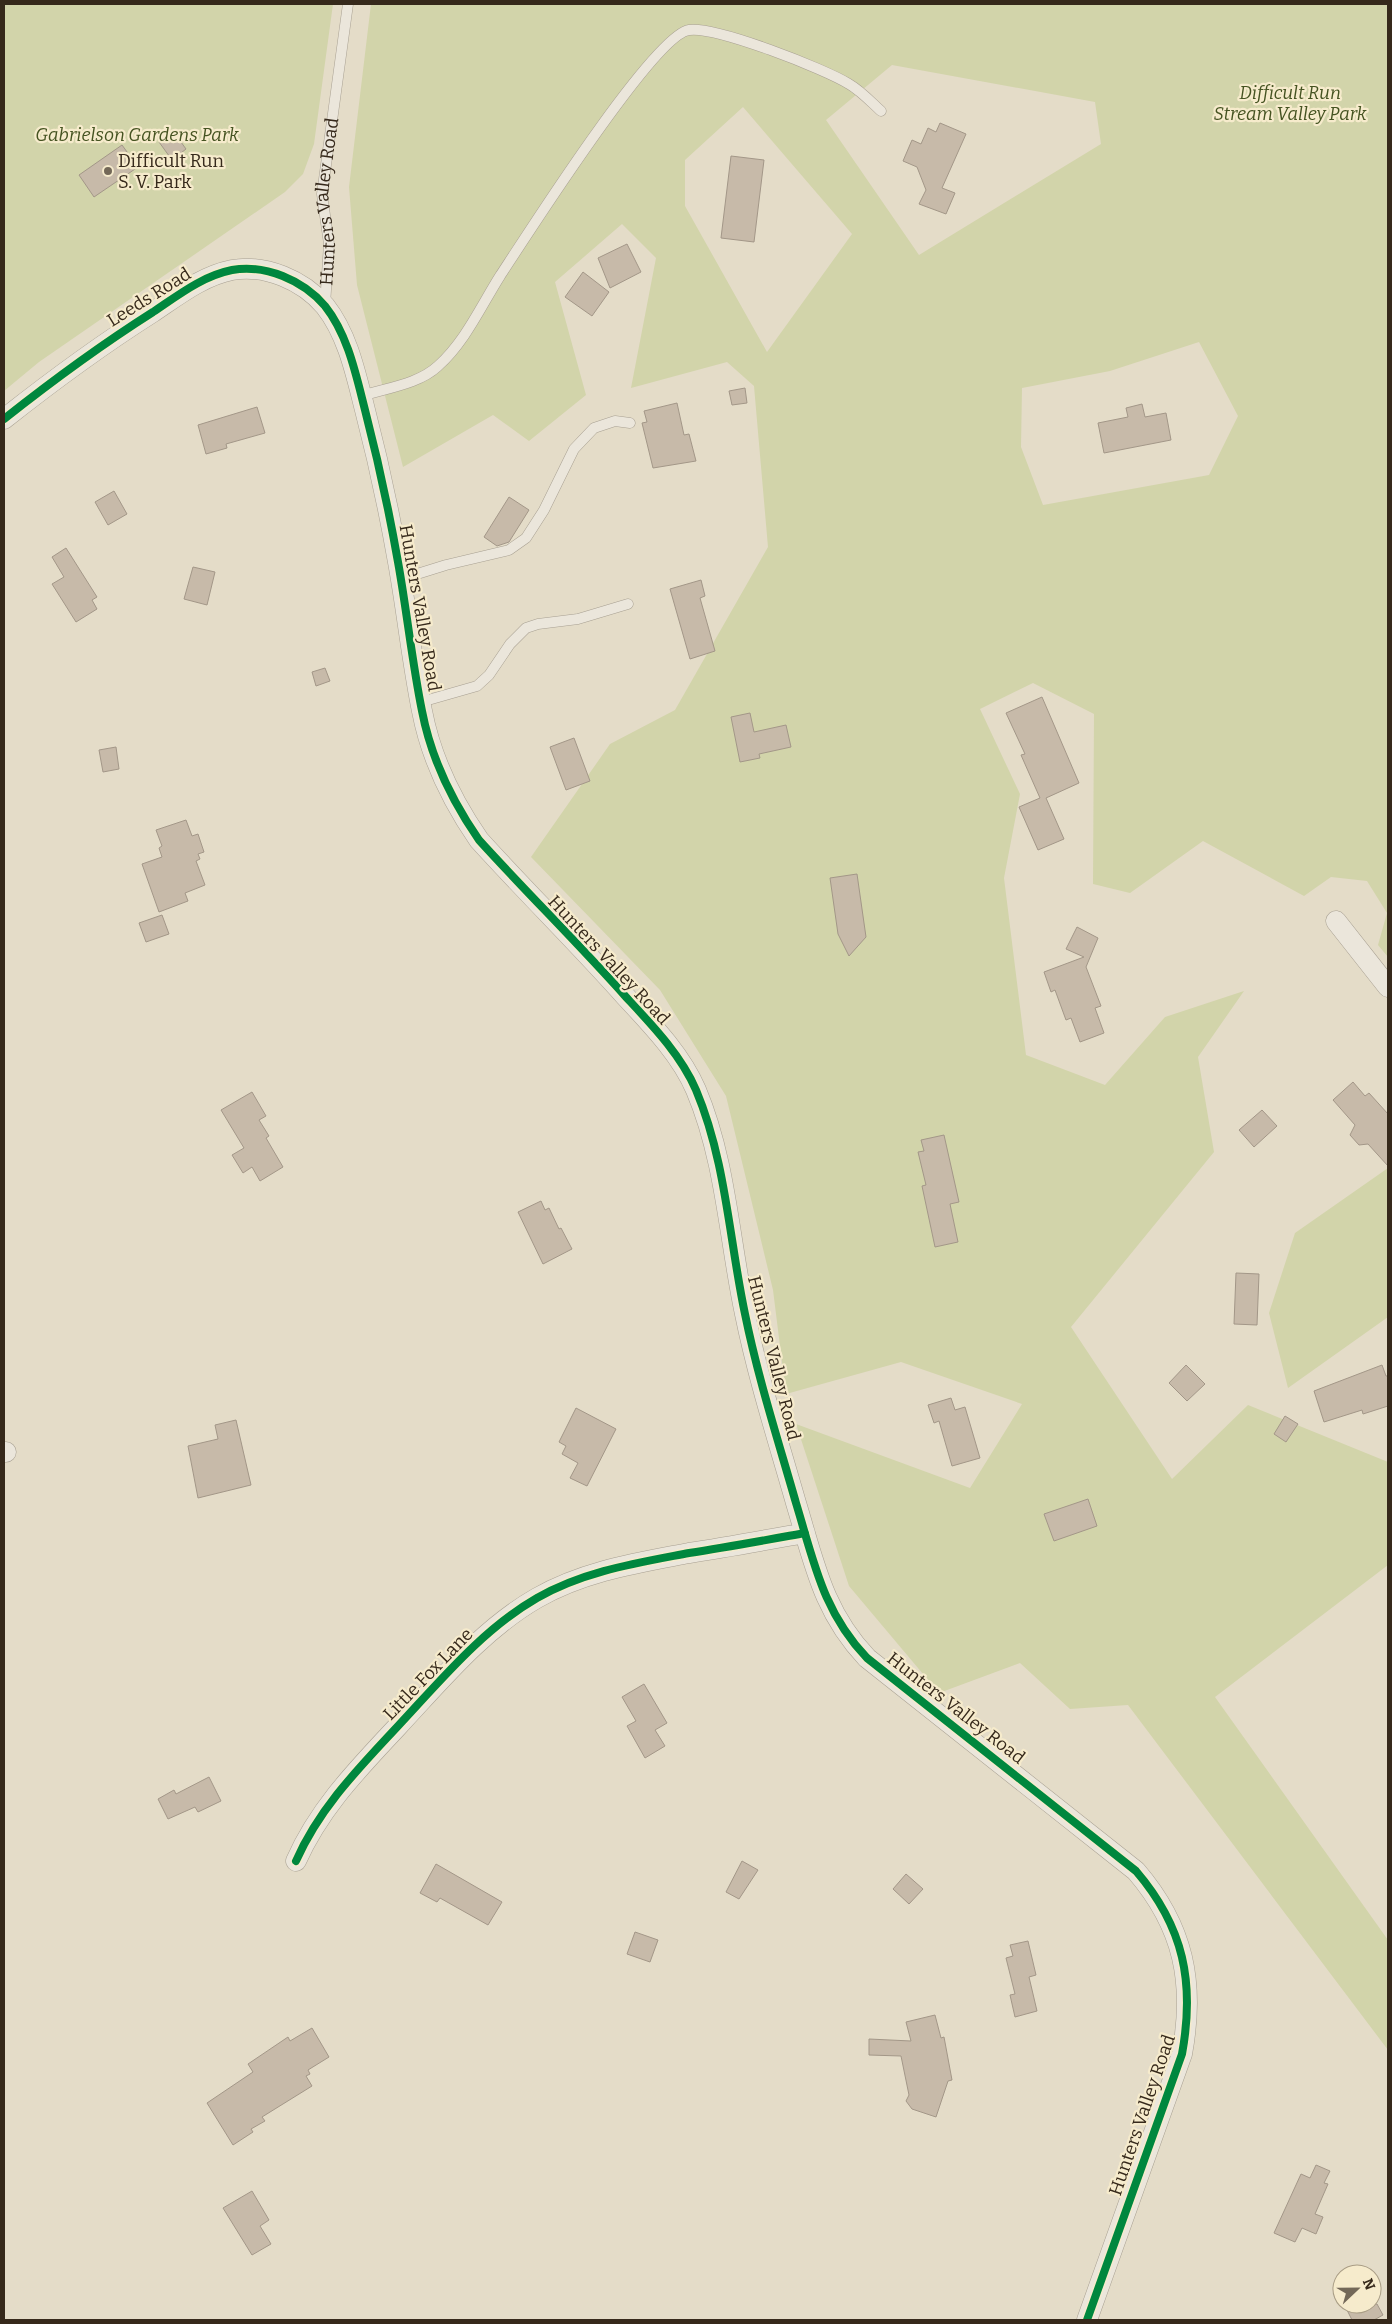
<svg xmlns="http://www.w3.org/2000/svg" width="1392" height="2324" font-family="Bitter,serif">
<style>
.green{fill:#d2d4aa;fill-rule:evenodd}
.building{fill:#c7baa9;stroke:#a39788}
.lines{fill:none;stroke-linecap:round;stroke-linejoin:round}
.service-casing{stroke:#a8a092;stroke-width:11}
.minor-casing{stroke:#a8a092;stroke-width:21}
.service{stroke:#ebe6db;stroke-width:10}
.minor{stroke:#ebe6db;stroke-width:20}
.cycleway-casing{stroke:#f6ebcc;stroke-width:11}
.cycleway{stroke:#00873e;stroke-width:8}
.poi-dot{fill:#736858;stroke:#f6ebcc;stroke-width:2}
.labels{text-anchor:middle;stroke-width:4.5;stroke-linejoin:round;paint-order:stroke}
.park-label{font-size:18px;font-style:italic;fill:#455321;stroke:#f6ebcc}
.poi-label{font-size:18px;fill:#36291b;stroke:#f6ebcc;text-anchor:start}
.street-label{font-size:18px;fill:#36291b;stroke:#f6ebcc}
</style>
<rect width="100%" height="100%" fill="#e4dcc8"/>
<path class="green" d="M4 4H333L314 144 303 174 285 192 39 362 4 391Z
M371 4H1388V957L1378 945 1387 913 1367 881 1331 877 1304 896 1203 841 1130 893 1093 884 1094 714 1033 683 980 709 1020 794 1004 878 1026 1055 1105 1085 1165 1017 1244 991 1198 1057 1214 1152 1071 1327 1172 1479 1248 1405 1388 1462V1565L1215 1697 1388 1940V2050L1128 1705 1070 1709 1020 1663 939 1693 849 1586 796 1424 970 1488 1022 1404 901 1362 786 1394 773 1290 726 1096 660 990 531 857 610 744 675 710 768 547 754 386 727 362 631 388 656 258 622 224 555 282 586 395 529 441 493 415 403 467 357 285 349 187ZM892 65 1095 102 1101 144 919 255 826 120ZM743 107 852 234 767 352 685 206V160ZM1199 342 1238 416 1209 475 1043 505 1021 447 1022 388 1110 371Z
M1388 1168V1317L1288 1388 1269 1313 1295 1233Z"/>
<path class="building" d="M940 123 966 134 942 188 955 193 946 214 919 204 926 190 917 167 903 161 912 140 921 144 928 128 936 132Z
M173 131 186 149 172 160 159 142Z
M122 145 138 167 94 197 79 175Z
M731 156 764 160 754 242 721 238Z
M627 244 641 272 610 288 598 258Z
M583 272 609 292 592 316 565 297Z
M745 388 747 403 732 405 729 391Z
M677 403 684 435 689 434 696 461 653 468 642 423 647 422 644 411Z
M1142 404 1145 417 1166 413 1171 440 1104 453 1098 423 1128 417 1126 408Z
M257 407 265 433 226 444 227 448 206 454 198 425Z
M114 491 127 514 108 525 95 502Z
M509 497 529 510 509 542 497 546 484 537Z
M66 548 97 597 92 600 97 609 76 622 52 584 64 577 52 557Z
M193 567 215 572 207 605 184 599Z
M701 580 705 596 700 598 715 651 690 659 670 589Z
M325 668 330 681 316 686 312 672Z
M1042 697 1079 783 1046 798 1064 839 1038 850 1019 807 1040 798 1021 755 1025 754 1006 713Z
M750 713 754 732 786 725 791 747 759 754 760 758 740 762 731 717Z
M574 738 590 781 566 790 550 747Z
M116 747 119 769 103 772 99 750Z
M186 820 192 836 198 834 204 852 198 854 200 859 196 861 205 885 185 893 188 901 159 912 142 864 162 857 159 848 162 846 156 830Z
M857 874 866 937 849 956 838 934 830 878Z
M162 915 169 934 146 942 139 923Z
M1077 927 1098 938 1086 967 1101 1006 1095 1008 1104 1033 1080 1042 1071 1018 1066 1020 1055 990 1051 992 1044 972 1084 957 1066 949Z
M1353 1082 1365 1096 1369 1093 1388 1114V1166L1368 1144 1359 1145 1350 1135 1355 1125 1333 1100Z
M252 1092 266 1116 259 1120 269 1136 266 1138 283 1167 260 1181 252 1167 243 1173 232 1155 244 1148 221 1110Z
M1262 1110 1277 1126 1254 1147 1239 1130Z
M944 1135 959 1202 950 1204 958 1242 935 1247 922 1186 926 1185 918 1152 924 1151 921 1140Z
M541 1201 545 1210 549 1208 559 1229 561 1228 572 1249 543 1264 518 1212Z
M1236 1273 1259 1274 1257 1325 1234 1324Z
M1186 1365 1205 1384 1187 1401 1169 1383Z
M1382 1365 1386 1376H1388V1406L1363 1414 1362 1410 1324 1422 1314 1391Z
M951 1398 955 1410 965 1407 980 1458 952 1466 939 1421 934 1423 928 1405Z
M576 1408 616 1429 587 1486 570 1478 578 1463 562 1454 566 1446 559 1442Z
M1285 1416 1298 1424 1286 1442 1274 1434Z
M236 1420 251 1485 198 1498 188 1446 218 1439 215 1425Z
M1088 1499 1097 1526 1054 1541 1044 1514Z
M644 1684 667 1723 655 1730 665 1746 645 1758 627 1726 636 1721 622 1697Z
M209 1777 221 1801 198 1812 195 1807 168 1819 158 1799 174 1790 176 1794Z
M742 1861 758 1870 739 1899 726 1892Z
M436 1864 502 1902 488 1925 440 1898 437 1902 420 1893Z
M906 1874 923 1889 909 1904 893 1889Z
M635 1932 658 1940 650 1962 627 1954Z
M1028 1941 1036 1975 1029 1977 1037 2011 1015 2017 1010 1995 1015 1994 1006 1958 1013 1956 1010 1945Z
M935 2015 941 2038 944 2037 952 2080 948 2081 936 2117 912 2109 906 2101 909 2095 901 2056 869 2055V2039L911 2041 906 2022Z
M312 2028 329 2057 308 2070 310 2074 306 2076 312 2086 262 2117 265 2121 251 2129 253 2132 233 2145 207 2103 253 2072 248 2064 288 2037 290 2041Z
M1316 2165 1330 2171 1324 2183 1328 2184 1315 2214 1323 2217 1316 2234 1302 2228 1295 2242 1274 2233 1301 2174 1310 2178Z
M252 2191 269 2220 260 2226 271 2244 252 2255 223 2208Z
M1344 2304H1377L1383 2315 1374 2320H1352Z"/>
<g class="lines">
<defs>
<g id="service">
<path id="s1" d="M325 305 329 244 322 194 348 4"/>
<path d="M362 396C386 388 419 384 438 366 465 342 481 306 500 276 525 238 654 35 689 30 716 26 825 69 849 84 861 91 871 102 881 111"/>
<path d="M401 579 446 565 509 550 526 538 544 510 574 449 594 428 615 421 630 423"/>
<path d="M421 702 477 686 489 675 510 644 526 628 538 624 578 619 628 604"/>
</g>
<path id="minor" d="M4 419C52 381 101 345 153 312 177 296 202 276 232 270 265 264 303 280 325 306 348 335 356 375 365 410 378 460 389 511 398 562 407 612 412 662 422 711 431 758 452 801 479 840 527 893 578 943 626 997 652 1025 681 1055 696 1090 726 1161 729 1239 745 1314 758 1378 778 1440 796 1503 814 1562 823 1612 867 1658L1136 1871C1184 1927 1195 1983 1182 2054L1087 2320
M1336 921 1388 987
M4 1452H6
M296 1861C320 1807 359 1768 398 1726 441 1680 483 1629 537 1598 584 1571 637 1563 689 1553 728 1547 766 1540 805 1533"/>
</defs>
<use href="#service" class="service-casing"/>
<use href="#minor" class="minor-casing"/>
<use href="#service" class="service"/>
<use href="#minor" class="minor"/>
<defs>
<path id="cycleway" d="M4 419C52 381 101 345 153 312 177 296 202 276 232 270 265 264 303 280 325 306 348 335 356 375 365 410 378 460 389 511 398 562 407 612 412 662 422 711 431 758 452 801 479 840 527 893 578 943 626 997 652 1025 681 1055 696 1090 726 1161 729 1239 745 1314 758 1378 778 1440 796 1503 814 1562 823 1612 867 1658L1136 1871C1184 1927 1195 1983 1182 2054L1087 2320
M296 1861C320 1807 359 1768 398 1726 441 1680 483 1629 537 1598 584 1571 637 1563 689 1553 728 1547 766 1540 805 1533"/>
</defs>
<use href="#cycleway" class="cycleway-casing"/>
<use href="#cycleway" class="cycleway"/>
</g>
<circle class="poi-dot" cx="108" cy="171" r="5"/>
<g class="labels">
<g class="park-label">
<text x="1290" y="99">Difficult Run<tspan x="1290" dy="21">Stream Valley Park</tspan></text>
<text x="137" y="141">Gabrielson Gardens Park</text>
</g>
<g class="poi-label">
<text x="118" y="167">Difficult Run<tspan x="118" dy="21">S. V. Park</tspan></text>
</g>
<g class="street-label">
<text dy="6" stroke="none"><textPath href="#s1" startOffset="104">Hunters Valley Road</textPath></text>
<text transform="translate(149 297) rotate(-32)" y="6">Leeds Road</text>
<text transform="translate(420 608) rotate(80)" y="6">Hunters Valley Road</text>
<text transform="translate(609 960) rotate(47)" y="6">Hunters Valley Road</text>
<text transform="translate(774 1358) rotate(76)" y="6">Hunters Valley Road</text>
<text transform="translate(428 1674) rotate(-46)" y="6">Little Fox Lane</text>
<text transform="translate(956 1708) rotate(38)" y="6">Hunters Valley Road</text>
<text transform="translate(1142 2115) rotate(-71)" y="6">Hunters Valley Road</text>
</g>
</g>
<rect width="1392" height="2324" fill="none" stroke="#36291b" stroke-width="10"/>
<g transform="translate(1357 2289) rotate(68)"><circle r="24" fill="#f6ebcc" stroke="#a99d85"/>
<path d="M0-4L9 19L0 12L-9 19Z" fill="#736858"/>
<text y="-8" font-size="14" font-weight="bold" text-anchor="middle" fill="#36291b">N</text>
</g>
</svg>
